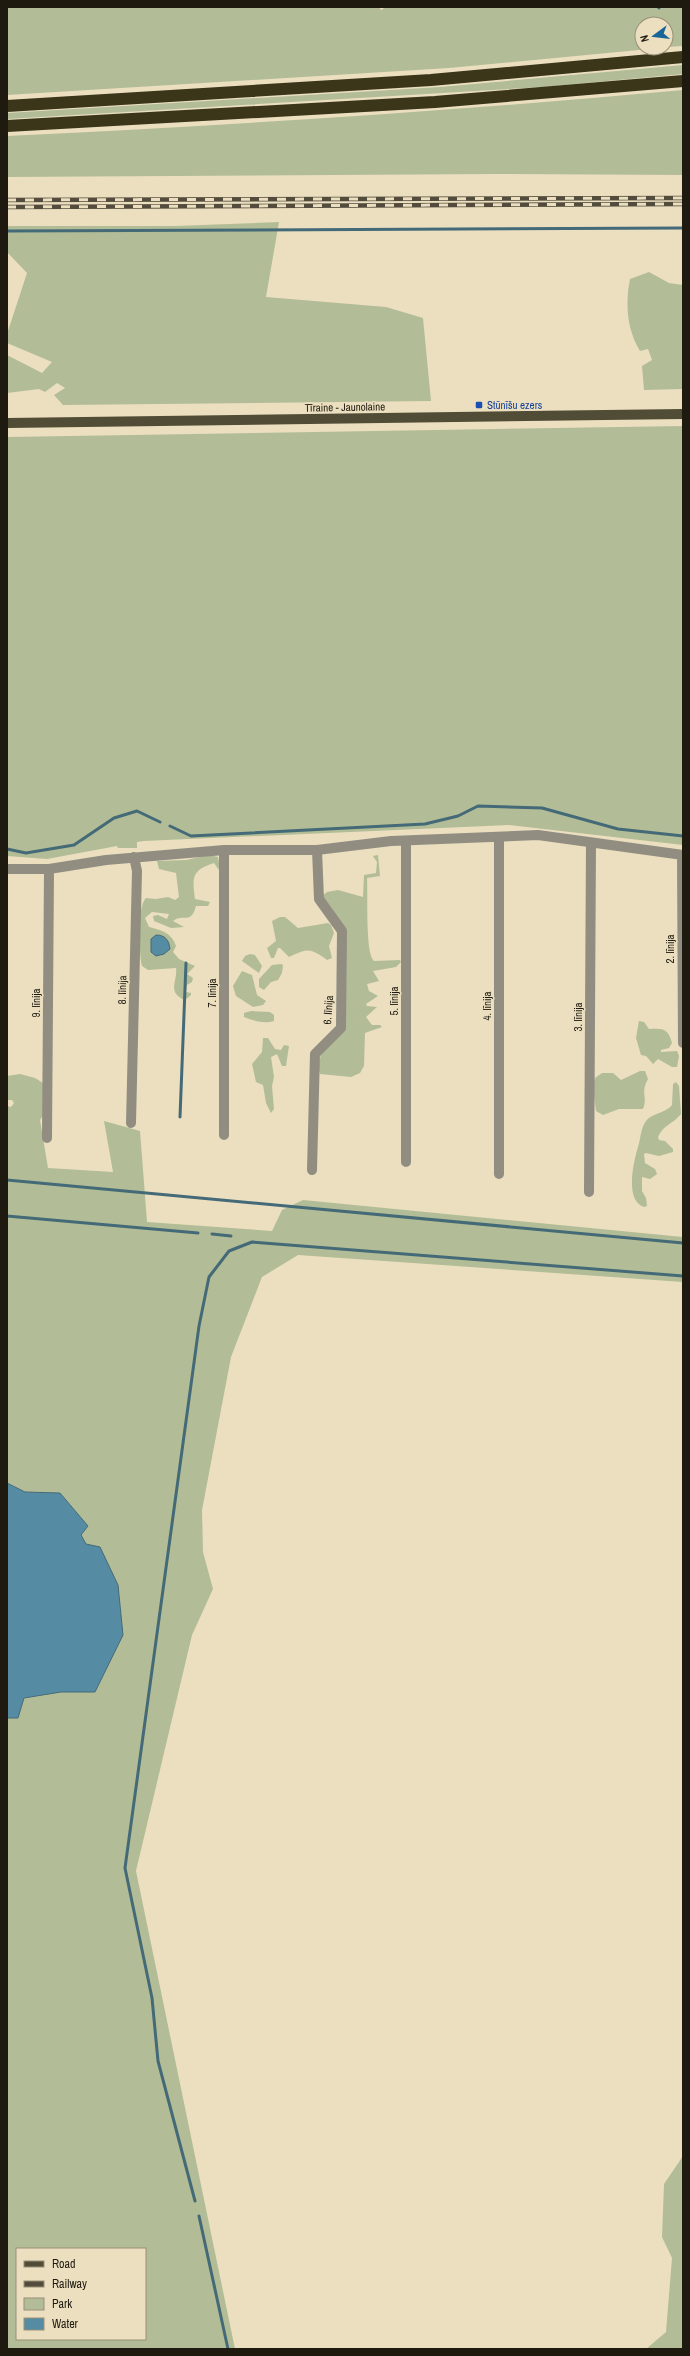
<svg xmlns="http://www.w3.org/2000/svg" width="690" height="2356" font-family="'Archivo Narrow',sans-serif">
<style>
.green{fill:#b2bd97;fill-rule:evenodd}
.water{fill:#558ca3;stroke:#456a77}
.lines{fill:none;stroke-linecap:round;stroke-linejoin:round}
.stream{stroke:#456a77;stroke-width:3}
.minor{stroke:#918e81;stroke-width:10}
.major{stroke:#514c35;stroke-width:10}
.highway{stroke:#3b351a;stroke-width:12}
.rail-casing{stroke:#534c3c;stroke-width:4.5}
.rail{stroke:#ebdfc0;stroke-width:3;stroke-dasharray:9;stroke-linecap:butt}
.transit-dot{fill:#1a4fb4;stroke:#ebdfc0;stroke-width:1.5}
.labels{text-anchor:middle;stroke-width:3;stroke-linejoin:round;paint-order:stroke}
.transit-label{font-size:11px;fill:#164399;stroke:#ebdfc0;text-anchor:start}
.street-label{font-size:11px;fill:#1f1a0f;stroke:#ebdfc0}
</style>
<rect width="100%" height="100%" fill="#ebdfc0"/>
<path class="green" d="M7 7H379L381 10 386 7H683V46L666 47V24H642V48H660L449 68 7 95Z
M683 65V74L543 87 7 119V113L440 87Z
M683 90V175L493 174 7 177V136C233 125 458 111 683 90Z
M279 222 266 297 386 307 423 318 431 401 63 405 54 395 65 388 57 383 45 392 39 389 7 393V355L42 373 52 362 7 343V334L27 273 7 252V226H175Z
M649 272 669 283 683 285V389L644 390 642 366 652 360 648 349 640 351C627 330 625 304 630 279Z
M683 426V845L509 825 144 841 137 842V848H118L117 846 47 859 7 856V437Z
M209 855 218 857 221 873 214 863C192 870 192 877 195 899L210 902 208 906H196C191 925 184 913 173 921L184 927 171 928 154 921 153 916 158 915 167 919 169 914 152 912 145 918 149 927C161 930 172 933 176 946L173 952 179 959 195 966 187 974 193 978 192 982 187 985 186 992 191 993V995L185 1000C166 992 178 981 176 968L148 970 142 966C139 955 137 906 146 898L156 899 168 897 175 900 179 897 176 873 159 869 157 861 186 860Z
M378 855 380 876 367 878C368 893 365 954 374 961L400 960 401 962 396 967 373 971 379 981 367 984 369 991 378 996 366 1004 367 1006 377 1007 366 1017 372 1025H380L382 1027 365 1033 364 1066 360 1073 351 1077 320 1074 318 1068 321 1054 335 1039 346 978 333 911 322 896 327 892 338 890 363 897 364 875 376 873 377 862 373 856Z
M280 917H285L298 928 328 923 331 925 334 933 329 946 332 958 327 960C309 947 307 949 289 957L280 948H278L274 958H271L267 948 276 941 272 921Z
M250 954 255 955 262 966 259 973 242 961 245 956Z
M281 964 283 965 282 973 278 980 271 982 264 990 259 987V979L272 965Z
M242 971 252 975 257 995 266 1001 263 1005 253 1007 236 996 233 986Z
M251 1011 270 1012 274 1015V1021C264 1024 254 1021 244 1017V1013Z
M639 1021 644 1022 649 1029C663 1028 668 1028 672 1043L669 1048 661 1050V1052L677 1051 679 1056 677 1067H672L658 1059 653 1064 646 1056 641 1055 636 1038Z
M263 1038H268L275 1049 281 1050 284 1045 289 1046 286 1066H282L277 1054 271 1057 274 1077 272 1086 274 1109 271 1113 266 1103 263 1085 256 1082 252 1064 262 1052Z
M640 1071H645L648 1079C640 1093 648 1097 643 1109H619L603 1115 596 1111 593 1087 595 1078 602 1073H613L621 1080Z
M20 1074 35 1078 43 1083 44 1114 40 1120 48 1168 113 1172 104 1121 140 1131 147 1222 272 1231 282 1210 303 1200 683 1237V1282L298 1255 262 1277 231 1357 202 1510 203 1552 213 1589 192 1635 136 1871 235 2349H7V1718H18L24 1698 61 1692H95L86 1544 81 1535 88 1526 60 1493 25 1492 7 1483V1106L11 1107 14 1103 12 1100H7V1076ZM17 2249H145V2339H17Z
M676 1082 679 1086 681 1114C673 1124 663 1125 658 1137L659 1140 665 1141 673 1149V1152L659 1156 646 1153 644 1154 645 1163 655 1169 657 1174 650 1179 642 1177V1191L646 1198 647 1206 644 1207C624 1201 634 1160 638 1147 641 1138 640 1130 646 1121 652 1113 666 1113 672 1105L673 1084Z
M683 2156V2349H646L666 2332 672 2258 662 2237 664 2184Z"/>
<path class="water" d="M156 935C165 935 169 940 170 949L164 954 156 956 151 952V939Z
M7 1483 25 1492 60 1493 88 1526 81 1535 86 1544 100 1547 118 1585 123 1635 95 1692H61L24 1698 18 1718H7Z"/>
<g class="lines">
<path class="stream" d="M658 7 659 8
M7 231 683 228
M170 826 191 836 425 824 458 816 478 806 542 808 618 829 683 836
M7 849 26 853 74 845 114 818 137 811 160 822
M180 1117 186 963
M7 1180 683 1243
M7 1216 198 1233
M212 1234 231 1236
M195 2201 158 2061 152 1998 125 1868 199 1326 209 1277 229 1251 252 1242 683 1276
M199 2216 228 2349"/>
<path class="minor" d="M406 841V1162
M682 855 683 1043
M7 869H49L106 860 224 850H317L391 841 538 835 683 855
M131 1123 137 871 134 857
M224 1135V850
M47 1138 49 869
M312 1170 315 1054 341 1028 342 931 319 899 317 850
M499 1174V837
M589 1192 591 843"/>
<path class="major" d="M7 423 683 414"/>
<path class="highway" d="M7 106 431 80 683 57
M7 126 435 102 683 81"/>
<defs>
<path id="rail" d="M7 200 683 198
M7 207 683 204"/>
</defs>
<use href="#rail" class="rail-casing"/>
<use href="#rail" class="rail"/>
</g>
<rect class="transit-dot" x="475" y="401" width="8" height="8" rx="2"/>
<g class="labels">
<g class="transit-label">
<text x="487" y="409">Stūnīšu ezers</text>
</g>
<g class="street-label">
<text transform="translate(345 407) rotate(-1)" y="4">Tīraine - Jaunolaine</text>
<text transform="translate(670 949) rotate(-90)" y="4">2. līnija</text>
<text transform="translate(122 990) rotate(-89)" y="4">8. līnija</text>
<text transform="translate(212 993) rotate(-90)" y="4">7. līnija</text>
<text transform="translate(394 1001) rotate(-90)" y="4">5. līnija</text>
<text transform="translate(36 1003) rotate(-90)" y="4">9. līnija</text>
<text transform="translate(487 1006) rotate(-90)" y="4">4. līnija</text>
<text transform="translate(328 1010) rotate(-86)" y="4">6. līnija</text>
<text transform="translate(578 1017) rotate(-90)" y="4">3. līnija</text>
</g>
</g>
<rect width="690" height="2356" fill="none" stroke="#1f1a0f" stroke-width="16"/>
<rect x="16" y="2248" width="130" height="92" fill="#ebdfc0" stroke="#999079"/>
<rect x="24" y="2261" width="20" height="6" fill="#514c35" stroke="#999079"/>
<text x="52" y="2268" font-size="12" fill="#1f1a0f">Road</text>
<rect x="24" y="2281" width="20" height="6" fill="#534c3c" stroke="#999079"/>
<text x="52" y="2288" font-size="12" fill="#1f1a0f">Railway</text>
<rect x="24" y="2298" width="20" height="12" fill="#b2bd97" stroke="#999079"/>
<text x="52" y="2308" font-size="12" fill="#1f1a0f">Park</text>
<rect x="24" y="2318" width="20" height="12" fill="#558ca3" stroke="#999079"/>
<text x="52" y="2328" font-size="12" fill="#1f1a0f">Water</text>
<g transform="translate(654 36) rotate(255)"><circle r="19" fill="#ebdfc0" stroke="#999079"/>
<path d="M0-3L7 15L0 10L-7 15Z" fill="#176597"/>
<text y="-6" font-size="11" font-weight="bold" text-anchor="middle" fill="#1f1a0f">N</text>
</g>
</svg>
